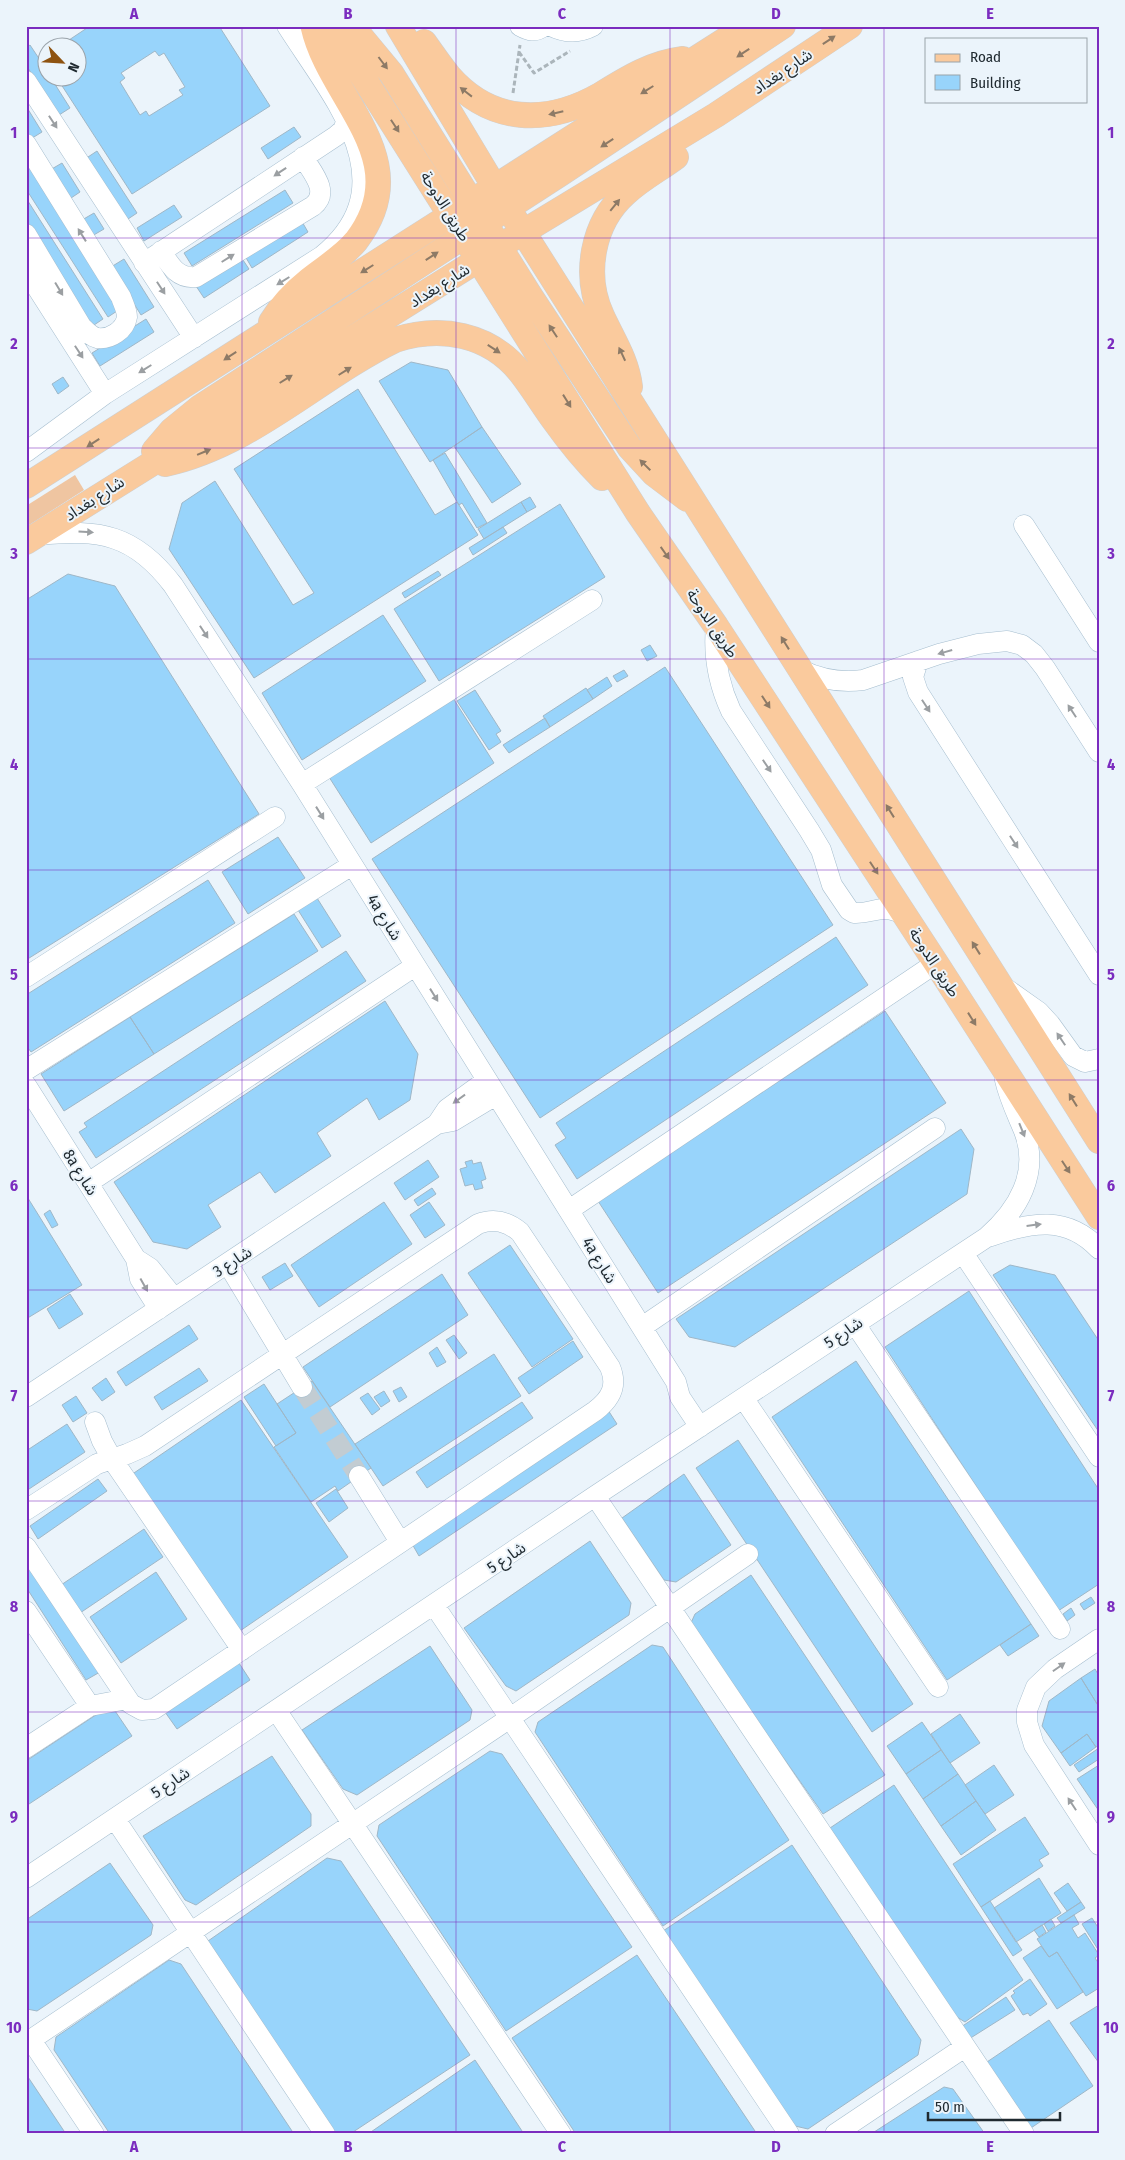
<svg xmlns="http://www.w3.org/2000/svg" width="1125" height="2160" font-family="'Fira Sans Condensed','Noto Sans Arabic',sans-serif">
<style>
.green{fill:#efc5a1}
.building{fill:#98d4fb;stroke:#9fb7c7;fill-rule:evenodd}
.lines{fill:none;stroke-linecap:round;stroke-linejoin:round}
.minor-tunnel{stroke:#c2ccd2;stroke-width:20;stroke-dasharray:20 10;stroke-linecap:butt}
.minor-casing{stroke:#a6becf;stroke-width:21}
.major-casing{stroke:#ced0d1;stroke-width:26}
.path{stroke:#abb5bb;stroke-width:3;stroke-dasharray:5 2.5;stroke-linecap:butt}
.minor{stroke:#fff;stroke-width:20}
.major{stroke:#faca9d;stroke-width:25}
.oneway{fill:#8d7a66}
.oneway2{fill:#9b9fa2}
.grid{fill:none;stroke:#7b2cbf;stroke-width:1;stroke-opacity:0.55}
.labels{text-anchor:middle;stroke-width:4;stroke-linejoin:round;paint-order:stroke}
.street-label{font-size:16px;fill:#202a30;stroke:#ebf4fb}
.neatline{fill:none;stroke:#7b2cbf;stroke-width:2}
.grid-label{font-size:16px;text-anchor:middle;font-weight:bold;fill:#7b2cbf}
</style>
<rect width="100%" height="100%" fill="#ebf4fb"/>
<path class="green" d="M75 475 84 490 26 527V506Z"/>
<path class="building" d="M90 26H219L270 106 132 194 57 78H78V48H57ZM155 51 159 56 164 53 185 87 179 90 183 95 149 116 146 111 140 115 120 82 125 78 121 73Z
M30 45 48 72V78H51L70 108 59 115 26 65V48Z
M26 106 42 132 29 140 26 135Z
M294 127 301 137 268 159 261 148Z
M97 151 137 213 125 221 85 159Z
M26 161 120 309 108 317 26 189Z
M62 163 80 192 68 200 50 170Z
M285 190 293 203 192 266 184 253Z
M26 198 103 319 91 327 26 225Z
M174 205 182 217 144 241 137 228Z
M94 213 104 229 92 236 82 220Z
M301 220 308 232 252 268 245 256Z
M241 257 249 269 204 298 196 286Z
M124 259 154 307 141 315 111 267Z
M146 319 154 332 100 366 92 353Z
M411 362 448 370 482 427 430 462 379 381Z
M63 377 69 386 58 394 52 384Z
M358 389 435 515 457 502 478 535 254 678 169 549 182 503 215 481 293 605 314 593 234 469Z
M482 427 521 484 492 503 454 446Z
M445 453 487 523 477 528 462 503 459 505 433 460Z
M530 497 536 507 527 512 521 502Z
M521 502 527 512 484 539 478 529Z
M560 504 605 577 439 681 394 609Z
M503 527 507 533 473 555 469 548Z
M438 571 441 575 405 598 402 593Z
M68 574 115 586 259 814 26 960V600Z
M383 615 426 681 302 760 262 693Z
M650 645 657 656 647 661 641 650Z
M665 667 833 925 540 1118 372 859Z
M624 670 628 676 617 682 613 676Z
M607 677 612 686 593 699 587 690Z
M586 688 593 699 550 727 543 716Z
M475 690 501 731 496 734 501 742 489 750 457 701Z
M453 698 494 763 371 843 329 777Z
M545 718 550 727 509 753 503 745Z
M278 837 305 878 248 914 222 872Z
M208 880 235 923 31 1052 26 1045V995Z
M317 898 341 936 322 948 298 910Z
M294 914 318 951 154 1054 130 1017Z
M836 937 868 985 577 1179 555 1145 566 1138 556 1123Z
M346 951 366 981 96 1158 79 1132 87 1127 84 1123Z
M385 1001 418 1054 410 1100 379 1120 367 1098 317 1133 331 1156 275 1193 260 1172 208 1205 221 1227 187 1249 153 1242 114 1182Z
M885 1011 946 1103 658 1293 598 1201Z
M130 1017 154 1054 64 1111 41 1074Z
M961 1129 974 1149 967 1194 735 1347 689 1337 676 1319Z
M428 1160 439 1177 405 1200 394 1183Z
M472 1160 473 1164 481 1162 486 1179 481 1181 483 1188 475 1190 473 1184 465 1186 460 1169 467 1167 465 1162Z
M432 1188 436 1194 418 1206 414 1200Z
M26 1195 82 1285 26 1319Z
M384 1202 412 1244 319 1307 291 1265Z
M429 1202 445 1225 425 1238 410 1215Z
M50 1210 58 1225 52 1228 44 1214Z
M510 1245 573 1339 532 1367 468 1273Z
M285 1263 293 1276 270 1290 262 1277Z
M1010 1265 1055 1275 1099 1341V1432L993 1275Z
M442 1274 468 1315 330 1407 303 1367Z
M969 1291 1099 1490V1584L1058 1611 885 1347Z
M70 1294 83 1314 59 1329 47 1309Z
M189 1325 198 1339 126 1386 117 1372Z
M454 1335 467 1353 459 1359 446 1340Z
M573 1341 583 1357 529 1394 518 1378Z
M437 1347 446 1362 437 1367 429 1353Z
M494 1354 521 1396 383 1486 355 1444Z
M856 1361 1031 1624 947 1680 772 1417Z
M199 1368 208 1381 162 1410 154 1397Z
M106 1378 115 1392 102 1401 92 1388Z
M312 1381 371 1468 338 1491 335 1486 311 1502 274 1447 296 1433 277 1404Z
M264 1384 296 1433 276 1446 244 1397Z
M401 1387 407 1397 399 1402 393 1391Z
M384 1391 390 1401 381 1407 374 1397Z
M368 1393 380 1409 372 1415 360 1398Z
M76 1396 87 1413 73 1422 62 1405Z
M241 1400 348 1557 237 1633 131 1475Z
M522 1402 533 1418 427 1488 416 1472Z
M608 1410 617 1424 419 1556 411 1542Z
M67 1424 85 1452 26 1491V1451Z
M738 1440 913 1704 872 1732 696 1468Z
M684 1474 731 1545 676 1582 664 1580 622 1518Z
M98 1479 107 1491 38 1539 30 1526Z
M336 1489 348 1508 329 1522 316 1503Z
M144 1529 163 1557 80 1613 61 1585Z
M590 1541 631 1603 629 1615 516 1691 506 1686 464 1628Z
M26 1558 100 1672 86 1680 26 1587Z
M156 1572 187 1619 121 1663 90 1617Z
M751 1575 885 1775 823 1814 690 1625 695 1614Z
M1091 1597 1095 1603 1084 1610 1080 1604Z
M1071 1608 1075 1615 1067 1621 1063 1614Z
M1031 1624 1039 1636 1008 1656 1000 1645Z
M652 1645 663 1647 789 1840 663 1926 535 1732 538 1722Z
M430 1646 472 1710 470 1720 357 1795 343 1789 302 1730Z
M239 1663 250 1680 177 1729 165 1712Z
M1095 1669 1099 1676V1707L1081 1678Z
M1081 1678 1099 1707V1745L1096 1747 1087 1734 1061 1753 1042 1726 1049 1701Z
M111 1705 132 1736 26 1806V1761Z
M960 1714 980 1743 950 1763 931 1734Z
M922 1722 941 1750 906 1774 887 1746Z
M1087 1734 1096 1747 1070 1766 1061 1753Z
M1099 1748V1759L1079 1772 1074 1765Z
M941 1750 958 1774 923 1799 906 1774Z
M490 1751 502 1754 632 1947 506 2031 377 1836 379 1825Z
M272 1756 311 1814V1826L196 1905 185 1900 143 1836Z
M994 1765 1014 1795 985 1814 965 1785Z
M1099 1765V1811L1077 1779Z
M958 1774 976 1801 941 1826 923 1799Z
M894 1785 1023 1980 965 2022 952 2014 830 1828Z
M976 1801 996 1830 961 1855 941 1826Z
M1025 1817 1049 1854 1039 1860 1043 1866 981 1907 953 1864Z
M792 1845 921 2040 918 2055 808 2129 795 2126 663 1931Z
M327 1858 341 1861 470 2055 350 2134H336L208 1941Z
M110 1863 153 1925 151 1935 37 2011 27 2009 26 1920Z
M1039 1878 1061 1913 1016 1942 994 1908Z
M1068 1883 1081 1902 1067 1911 1054 1893Z
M990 1901 1022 1950 1013 1956 981 1907Z
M1081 1902 1085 1908 1061 1923 1057 1918Z
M1074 1915 1079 1924 1072 1928 1078 1938 1085 1933 1099 1955 1095 1958 1099 1964V1988L1086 1996 1057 1952 1049 1957 1037 1939Z
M1092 1918 1099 1929V1951L1082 1924Z
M1051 1919 1055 1926 1048 1931 1044 1924Z
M1042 1925 1046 1932 1039 1937 1034 1930Z
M1041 1946 1049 1957 1057 1952 1083 1992 1057 2009 1023 1958Z
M637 1955 757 2134H576L512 2038Z
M169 1960 181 1964 294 2134H110L54 2050 56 2037Z
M1030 1979 1047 2004 1030 2016 1028 2013 1023 2015 1011 1996 1015 1993 1013 1991Z
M1006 1997 1015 2010 969 2039 961 2027Z
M1099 2005V2063L1070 2023Z
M1049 2020 1093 2086 1028 2130 984 2064Z
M475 2060 524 2134H368Z
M26 2074 66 2134H26Z
M944 2087 953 2089 985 2134H871Z"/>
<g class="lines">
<path class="minor-tunnel" d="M302 1387 359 1476"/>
<defs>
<path id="minor" d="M520 26C529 31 535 33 544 26
M551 26C565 33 578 34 593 26
M26 81 194 338
M26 144 121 297C123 303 127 310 127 317 125 330 110 340 97 338 90 336 86 331 81 326L26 234
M34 248C30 262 30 272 36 286L105 394
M161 251C170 265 177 279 196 277L313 206C331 192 311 171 303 157
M144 263 336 136 343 130 347 120
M26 452 105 394 322 256C411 184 332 97 287 26
M1024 525 1099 642
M39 535C100 529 134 534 173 585L302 784 676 1382 680 1397 700 1427
M716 626C713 657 718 683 731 711L809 830 821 850 832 885 849 910 854 913C875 914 878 903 904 914
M918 661 913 677 918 692 1099 975
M801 670C822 680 841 683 863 680L939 654 978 644 1007 641 1022 645 1034 654 1045 668 1099 752
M302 784 592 600
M26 977 275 817
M1001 985 1039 1012 1050 1024 1073 1056 1085 1062 1099 1059
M26 1070 352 865
M26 1085 136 1259 140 1279 159 1309
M437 1124 453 1121 496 1095
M88 1183 415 966
M569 1210 936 963
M991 1236C1031 1222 1067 1215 1099 1249
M963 1253 1099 1457
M136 1259 150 1268 174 1298
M228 1264 302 1387
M855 1324 1060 1629
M642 1327 935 1128
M26 1397 437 1124 447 1109 487 1080
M744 1399 938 1687
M95 1422 102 1441 112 1459 242 1650
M359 1476 400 1542
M595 1496 1024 2134
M26 1510 97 1464 127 1454 145 1446 478 1224C494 1218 507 1221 520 1232L610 1367C618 1386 611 1399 595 1411L154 1709 142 1710 131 1704 26 1547
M434 1605 789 2134
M26 1611 90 1706
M1099 1639 1055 1669 1036 1687 1027 1710V1722L1034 1745 1099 1845
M276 1710 561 2134
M26 1748 90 1706 127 1699
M115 1819 325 2134
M26 1878 595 1496 987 1237C1018 1210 1040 1173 1024 1131 1017 1114 1009 1098 1005 1080
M31 2040 94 2134
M26 2043 510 1718 748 1554
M835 2134 965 2047"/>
<path id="major" d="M331 26 638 513 716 626 936 963 1099 1217
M352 26 391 73 529 294 630 448 654 474 687 499
M398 26 494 186 1099 1141
M424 42C432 53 440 65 449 76 491 124 547 125 600 95 626 79 651 63 683 59
M271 322C281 306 294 292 309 280 325 267 343 257 356 241 419 159 329 100 313 26
M630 387C627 360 613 340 602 316 583 275 592 223 626 193 641 179 660 169 676 157
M154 451 172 430 199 408 560 174 783 26
M165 464C252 445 317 378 395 340 441 325 489 334 520 372 532 387 542 404 553 419 568 440 584 460 602 478
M26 486 747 26
M26 542 523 232 716 115 850 26"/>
</defs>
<use href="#minor" class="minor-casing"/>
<use href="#major" class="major-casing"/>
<path class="path" d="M519 52 534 73 570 51
M513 93 520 45"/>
<use href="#minor" class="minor"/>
<use href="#major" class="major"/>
</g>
<defs><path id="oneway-solid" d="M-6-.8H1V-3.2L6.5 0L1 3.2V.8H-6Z" transform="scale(1.25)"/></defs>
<g class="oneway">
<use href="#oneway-solid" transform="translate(829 40) rotate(-34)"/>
<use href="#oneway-solid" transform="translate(743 53) rotate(147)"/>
<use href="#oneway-solid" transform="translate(383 63) rotate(53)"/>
<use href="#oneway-solid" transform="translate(647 90) rotate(148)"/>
<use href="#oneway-solid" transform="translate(466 92) rotate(-142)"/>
<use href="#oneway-solid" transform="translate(556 113) rotate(167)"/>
<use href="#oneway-solid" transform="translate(395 126) rotate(57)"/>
<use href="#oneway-solid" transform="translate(607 143) rotate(147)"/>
<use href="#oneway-solid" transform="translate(615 205) rotate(-51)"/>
<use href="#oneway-solid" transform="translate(432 256) rotate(-33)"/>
<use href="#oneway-solid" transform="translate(367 269) rotate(148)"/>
<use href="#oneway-solid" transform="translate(553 331) rotate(-123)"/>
<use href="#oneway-solid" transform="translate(494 349) rotate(33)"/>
<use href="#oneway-solid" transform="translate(622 354) rotate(-115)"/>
<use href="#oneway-solid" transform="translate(230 356) rotate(147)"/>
<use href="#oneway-solid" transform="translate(345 371) rotate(-32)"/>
<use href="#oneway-solid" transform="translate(286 379) rotate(-32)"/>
<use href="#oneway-solid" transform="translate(567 401) rotate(58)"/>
<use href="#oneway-solid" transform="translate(93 443) rotate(147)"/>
<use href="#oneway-solid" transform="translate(204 452) rotate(-23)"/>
<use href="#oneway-solid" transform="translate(645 465) rotate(-135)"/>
<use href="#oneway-solid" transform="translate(665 553) rotate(55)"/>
<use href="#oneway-solid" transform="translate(785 643) rotate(-122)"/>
<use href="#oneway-solid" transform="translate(766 702) rotate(57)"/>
<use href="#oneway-solid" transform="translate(890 811) rotate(-122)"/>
<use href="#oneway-solid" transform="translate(874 868) rotate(57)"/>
<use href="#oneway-solid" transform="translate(976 948) rotate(-122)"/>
<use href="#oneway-solid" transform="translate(972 1019) rotate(58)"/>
<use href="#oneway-solid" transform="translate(1073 1100) rotate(-122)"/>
<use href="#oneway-solid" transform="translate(1066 1167) rotate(57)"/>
</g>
<g class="oneway2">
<use href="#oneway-solid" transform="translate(53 122) rotate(57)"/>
<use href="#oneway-solid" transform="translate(280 172) rotate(146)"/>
<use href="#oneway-solid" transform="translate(82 235) rotate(-122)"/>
<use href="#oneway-solid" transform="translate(228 258) rotate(-32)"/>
<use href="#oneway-solid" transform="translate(283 281) rotate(148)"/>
<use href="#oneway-solid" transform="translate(161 288) rotate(57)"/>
<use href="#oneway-solid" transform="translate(59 289) rotate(59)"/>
<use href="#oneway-solid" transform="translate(79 352) rotate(57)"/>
<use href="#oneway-solid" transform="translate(145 369) rotate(148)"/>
<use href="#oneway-solid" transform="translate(86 532) rotate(3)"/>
<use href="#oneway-solid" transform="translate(204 632) rotate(57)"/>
<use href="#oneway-solid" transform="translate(945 652) rotate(164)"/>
<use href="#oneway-solid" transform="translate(926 706) rotate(57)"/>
<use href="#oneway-solid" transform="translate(1072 711) rotate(-123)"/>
<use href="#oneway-solid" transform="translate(767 766) rotate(56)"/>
<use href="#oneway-solid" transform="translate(320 813) rotate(58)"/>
<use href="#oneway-solid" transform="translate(1014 842) rotate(57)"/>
<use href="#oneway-solid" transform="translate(434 995) rotate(58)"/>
<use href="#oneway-solid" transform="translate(1061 1039) rotate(-124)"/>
<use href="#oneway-solid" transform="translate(459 1099) rotate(144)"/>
<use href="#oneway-solid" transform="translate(1022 1130) rotate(68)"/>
<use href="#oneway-solid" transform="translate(1034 1225) rotate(-7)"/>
<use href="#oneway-solid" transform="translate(144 1285) rotate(61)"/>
<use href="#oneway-solid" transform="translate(1059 1667) rotate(-35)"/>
<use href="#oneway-solid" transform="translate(1072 1804) rotate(-123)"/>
</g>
<path class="grid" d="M242 26V2134M456 26V2134M670 26V2134M884 26V2134M26 238H1099M26 448H1099M26 659H1099M26 870H1099M26 1080H1099M26 1290H1099M26 1501H1099M26 1712H1099M26 1922H1099"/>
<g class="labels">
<g class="street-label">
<text transform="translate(782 71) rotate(-34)" y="6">شارع بغداد</text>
<text transform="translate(446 206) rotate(58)" y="6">طريق الدوحة</text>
<text transform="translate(439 285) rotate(-32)" y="6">شارع بغداد</text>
<text transform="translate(94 498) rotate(-33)" y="6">شارع بغداد</text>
<text transform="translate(713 623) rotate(56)" y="6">طريق الدوحة</text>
<text transform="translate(385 917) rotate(58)" y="6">4a شارع</text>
<text transform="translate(935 962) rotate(57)" y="6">طريق الدوحة</text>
<text transform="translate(81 1172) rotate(58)" y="6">8a شارع</text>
<text transform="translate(600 1260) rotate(58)" y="6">4a شارع</text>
<text transform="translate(232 1261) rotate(-33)" y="6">شارع 3</text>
<text transform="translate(843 1332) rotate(-34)" y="6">شارع 5</text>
<text transform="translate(506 1557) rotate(-34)" y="6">شارع 5</text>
<text transform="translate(170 1782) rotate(-34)" y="6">شارع 5</text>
</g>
</g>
<rect width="1125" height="2160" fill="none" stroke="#ebf4fb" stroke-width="55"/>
<rect x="925" y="38" width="162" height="65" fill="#ebf4fb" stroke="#9aa3aa"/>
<rect x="935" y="54" width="25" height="8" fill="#faca9d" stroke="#9aa3aa"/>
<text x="970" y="62" font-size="15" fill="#202a30">Road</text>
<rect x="935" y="75" width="25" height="15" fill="#98d4fb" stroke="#9aa3aa"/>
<text x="970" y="88" font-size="15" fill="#202a30">Building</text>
<g transform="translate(62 62) rotate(115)"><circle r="24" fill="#ebf4fb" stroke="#9aa3aa"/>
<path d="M0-4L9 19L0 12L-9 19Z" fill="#8e5311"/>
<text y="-8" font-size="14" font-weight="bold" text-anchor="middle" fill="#202a30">N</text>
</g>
<path d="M928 2112v8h132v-8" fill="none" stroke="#202a30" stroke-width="2.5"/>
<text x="935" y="2112" font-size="15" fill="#202a30" stroke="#ebf4fb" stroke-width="4" paint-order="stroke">50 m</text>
<rect x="28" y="28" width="1070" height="2104" class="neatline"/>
<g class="grid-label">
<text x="134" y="19">A</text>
<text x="348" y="19">B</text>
<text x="562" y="19">C</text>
<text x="776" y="19">D</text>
<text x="990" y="19">E</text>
<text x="14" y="138">1</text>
<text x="1111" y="138">1</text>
<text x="14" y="349">2</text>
<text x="1111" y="349">2</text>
<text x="14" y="559">3</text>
<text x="1111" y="559">3</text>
<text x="14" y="770">4</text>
<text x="1111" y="770">4</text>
<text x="14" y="980">5</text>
<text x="1111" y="980">5</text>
<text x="14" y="1191">6</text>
<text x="1111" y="1191">6</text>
<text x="14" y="1401">7</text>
<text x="1111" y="1401">7</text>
<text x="14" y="1612">8</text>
<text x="1111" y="1612">8</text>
<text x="14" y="1822">9</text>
<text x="1111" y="1822">9</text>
<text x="14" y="2033">10</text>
<text x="1111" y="2033">10</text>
<text x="134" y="2152">A</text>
<text x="348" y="2152">B</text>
<text x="562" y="2152">C</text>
<text x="776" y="2152">D</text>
<text x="990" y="2152">E</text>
</g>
</svg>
